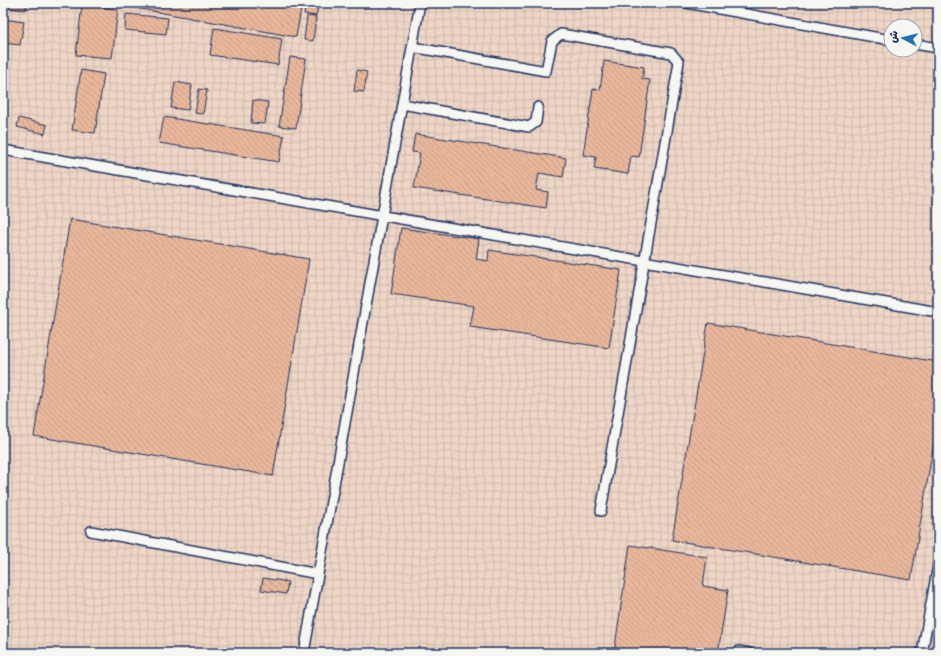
<svg xmlns="http://www.w3.org/2000/svg" width="941" height="656" font-family="Delius,'Playpen Sans Arabic',sans-serif">
<style>
.industrial{fill:url(#industrial-grid);fill-rule:evenodd}
.building{fill:url(#building-back-hatch);stroke:#1b2f5e}
.lines{fill:none;stroke-linecap:round;stroke-linejoin:round}
.service-casing{stroke:#1b2f5e;stroke-width:12}
.service{stroke:#f6f6f2;stroke-width:9}
</style>
<defs>
<pattern id="industrial-grid" width="8" height="8" patternUnits="userSpaceOnUse"><rect width="8" height="8" fill="#efd6c6"/><path d="M0 4h8M4 0v8" fill="none" stroke="#ccb8ac"/></pattern>
<pattern id="building-back-hatch" width="6" height="6" patternUnits="userSpaceOnUse"><rect width="6" height="6" fill="#e9b79b"/><path d="M-1 5l2 2M0 0l6 6M5-1l2 2" fill="none" stroke="#c79e88"/></pattern>
</defs>
<rect width="100%" height="100%" fill="#f2e3d8"/>
<filter id="ink" filterUnits="userSpaceOnUse"><feTurbulence type="fractalNoise" baseFrequency=".025" numOctaves="2"/><feDisplacementMap in="SourceGraphic" scale="8" xChannelSelector="R" yChannelSelector="G"/><feConvolveMatrix kernelMatrix="1 2 1 2 8 2 1 2 1" color-interpolation-filters="sRGB"/></filter>
<g filter="url(#ink)">
<path class="industrial" d="M3 3H938V653H3ZM891 26H915V50H891Z"/>
<path class="building" d="M5 3H27L26 10 4 8Z
M108 3H302L296 37Z
M306 3H319L316 16 304 14Z
M82 5 118 9 112 58 76 55Z
M126 14 168 18 166 34 125 30Z
M307 16 316 17 313 41 304 40Z
M3 19 24 22 20 45 3 43Z
M214 28 282 39 278 65 210 55Z
M290 57 306 59 296 128 279 126Z
M604 61 644 67 642 79 650 80 639 157 631 156 628 174 594 169 596 157 583 155 593 89 600 90Z
M81 70 104 74 95 133 72 130Z
M357 70 367 72 364 92 354 91Z
M175 82 192 85 188 110 171 108Z
M199 89 207 90 203 114 195 113Z
M253 100 268 102 265 124 251 123Z
M164 117 284 136 279 162 159 143Z
M19 118 47 125 45 134 17 127Z
M415 134 566 158 563 177 539 173 536 190 548 192 546 208 414 188 420 153 412 152Z
M70 219 309 259 273 476 34 436Z
M401 228 479 239 476 259 488 261 489 250 621 270 609 348 470 327 474 306 391 294Z
M708 323 938 362V417L911 580 672 540Z
M630 545 707 557 703 586 728 590 718 653H614Z
M263 578 288 582 286 594 261 590Z"/>
<g class="lines">
<defs>
<path id="service" d="M686 3 891 40
M915 44 938 48
M412 47 546 71 552 41 561 34 671 53 679 62 601 511
M402 104 529 127 536 122 538 107
M3 150 938 312
M91 531 318 574
M739 651 749 653
M304 653 420 3
M922 653 938 565"/>
</defs>
<use href="#service" class="service-casing"/>
<use href="#service" class="service"/>
</g>
</g>
<rect width="941" height="656" fill="none" stroke="#f6f6f2" stroke-width="16"/>
<rect x="8" y="8" width="925" height="640" fill="none" stroke="#1b2f5e" stroke-width="1.5" filter="url(#ink)"/>
<g transform="translate(903 38) rotate(277)"><circle r="19" fill="#f6f6f2" stroke="#9ea6b7"/>
<path d="M0-3L7 15L0 10L-7 15Z" fill="#1f6fb2"/>
<text y="-6" font-size="11" font-weight="bold" text-anchor="middle" fill="#1b2f5e">ش</text>
</g>
</svg>
